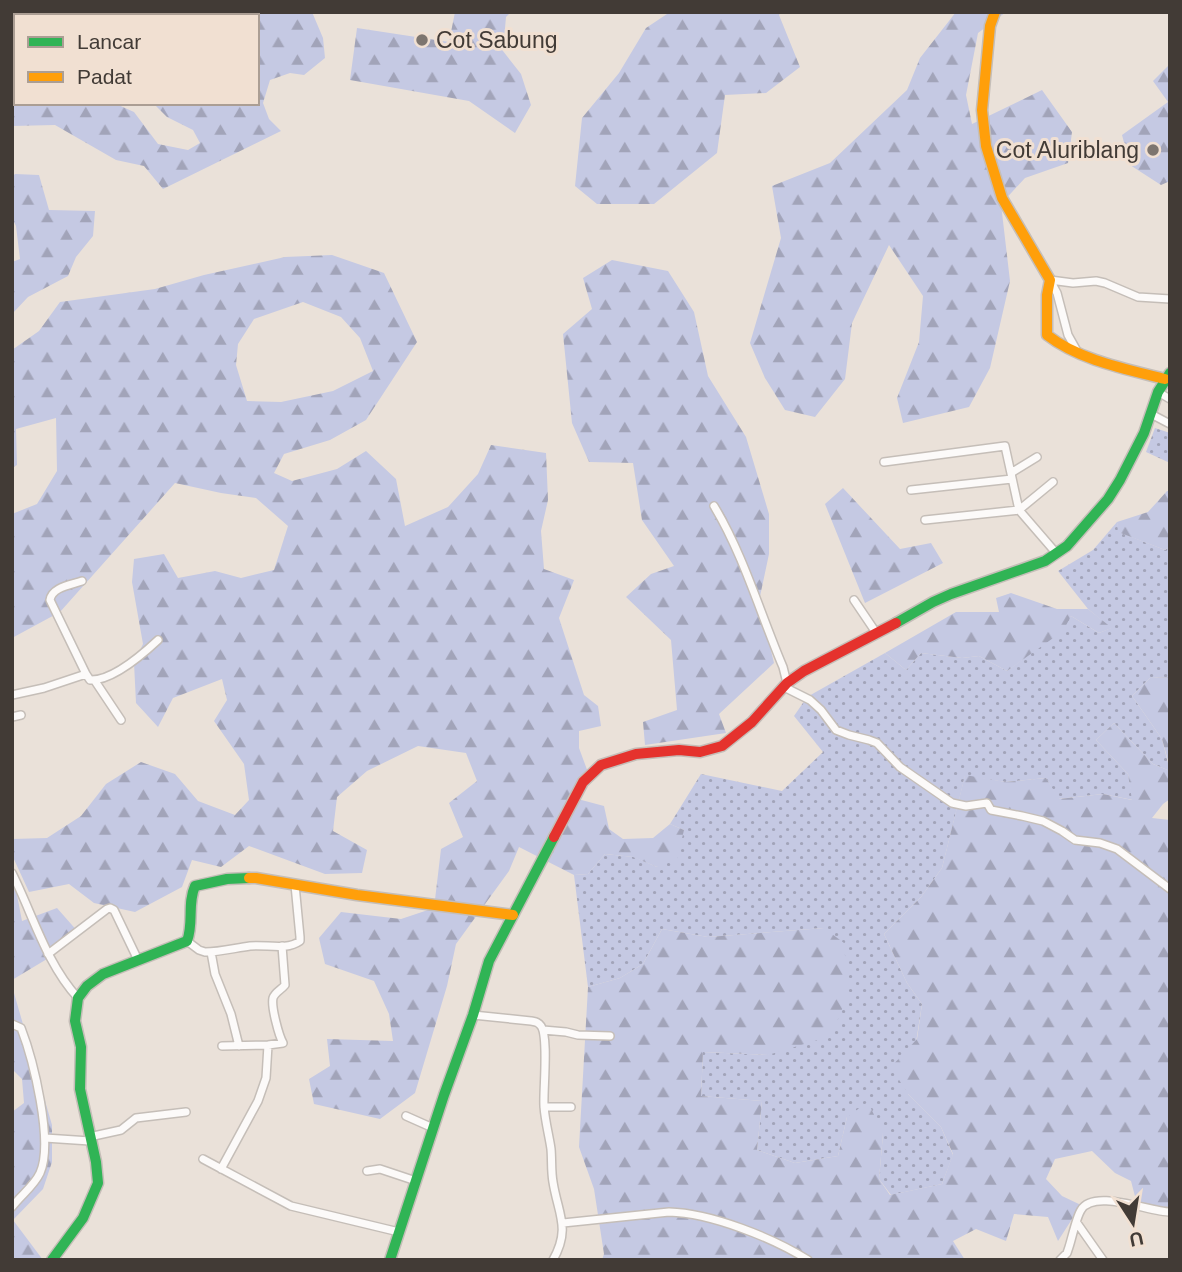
<svg xmlns="http://www.w3.org/2000/svg" width="1182" height="1272" font-family="Arial,sans-serif">
<style>
.grass{fill:url(#grass-dots)}
.forest{fill:url(#forest-firs);fill-rule:evenodd}
.lines{fill:none;stroke-linecap:round;stroke-linejoin:round}
.street-casing{stroke:#c5beb8;stroke-width:10}
.fast-casing{stroke:#c5beb8;stroke-width:13}
.slow-casing{stroke:#c5beb8;stroke-width:13}
.jam-casing{stroke:#c5beb8;stroke-width:13}
.street{stroke:#fcfaf9;stroke-width:7}
.fast{stroke:#30b455;stroke-width:10}
.slow{stroke:#ff9f0a;stroke-width:10}
.jam{stroke:#e5322d;stroke-width:10}
.poi-dot{fill:#7d756f;stroke:#f1e0d2;stroke-width:2.5}
.labels{text-anchor:middle;stroke-width:6;stroke-linejoin:round;paint-order:stroke}
.poi-label{font-size:23px;fill:#423b36;stroke:#f1e0d2;text-anchor:start}
</style>
<defs>
<pattern id="grass-dots" width="8" height="8" patternUnits="userSpaceOnUse" patternTransform="scale(1.75)"><rect width="8" height="8" fill="#c5c9e3"/><path d="M2 2h.1M6 6h.1" fill="none" stroke="#a2a4b9" stroke-width="1.8" stroke-linecap="round"/></pattern>
<pattern id="forest-firs" width="22" height="20" patternUnits="userSpaceOnUse" patternTransform="scale(1.75)"><rect width="22" height="20" fill="#c5c9e3"/><path d="M5 1l3.5 6h-7zM16 11l3.5 6h-7z" fill="#a2a4b9"/></pattern>
</defs>
<rect width="100%" height="100%" fill="#eae1d9"/>
<path class="grass" d="M1155 428 1170 433V463L1146 452Z
M1117 522 1119 532 1165 550 1170 546V677L1150 678 1132 696 1162 739 1170 771 1153 764 1114 723 1096 740 1128 774 1133 800 1103 794 1058 799 1046 778 1006 782 965 776 942 868 921 897 884 934 907 983 922 1004 908 1094 941 1127 953 1155 942 1184 891 1195 879 1179 883 1134 847 1117 838 1156 795 1163 757 1150 762 1101 701 1096 703 1052 768 1055 824 928 708 937 662 929 643 964 620 978 588 987 574 875 588 874 605 854 634 857 657 867 684 830 670 824 701 774 782 791 823 752 794 716 807 697 885 653 906 670 921 653 962 658 979 656 1007 671 1032 652 1071 616 1099 633 1111 628 1088 609 1058 571 1093 550Z"/>
<path class="forest" d="M195 12H312L323 38 325 58 304 75 290 73 270 80 263 103 269 119 281 131 163 189 144 166 116 160 55 125 12 126V46H16V103H114L134 112 158 144 188 150 200 143 193 130 167 117 153 103H257V16H191Z
M455 12H511L506 17 503 51 521 74 531 105 515 133 469 101 350 80 357 28 449 42Z
M670 12H781L779 15 800 67 766 93 725 95 717 153 654 204H597L575 186 582 118 619 73 646 28Z
M956 12H1006L978 33 966 95 972 124 1042 90 1072 132 1068 163 1025 178 1001 204 1010 281 990 368 969 407 903 423 897 398 919 342 923 296 889 245 852 323 845 379 815 417 785 410 765 378 750 343 781 238 772 186 830 163 907 90 920 58Z
M1170 64V181L1161 185 1130 165 1122 135 1168 102 1153 81Z
M15 174 39 175 49 210 95 211 93 236 76 257 68 276 28 297 12 314V262L20 259 16 226 12 218V177Z
M332 255 384 273 417 342 366 420 330 440 284 454 274 473 292 481 337 469 366 451 396 479 405 526 448 507 478 474 491 445 546 453 548 500 541 531 544 569 574 580 559 618 584 695 598 706 601 726 579 731V748L589 775 574 798 604 806 609 829 623 839 653 838 670 824 684 830 677 859 657 867 633 857 605 854 588 874 574 875 519 847 509 871 456 944 447 986 415 1093 380 1119 314 1104 309 1079 330 1066 327 1039 393 1041 389 1014 374 981 325 964 319 938 341 912 401 919 434 908 441 849 463 837 449 803 477 781 466 753 418 746 367 771 337 797 333 831 367 850 362 873 325 874 249 846 221 867 192 860 182 887 135 912 94 903 69 884 29 892 12 855V839L47 838 81 816 106 784 141 762 175 774 198 801 235 815 249 800 244 764 214 721 227 700 222 679 173 698 158 727 136 703 134 663 143 644 132 582 134 559 164 554 178 578 215 571 241 578 274 570 288 526 256 498 221 493 175 483 60 612 12 638V514L37 504 57 471 56 418 16 429 17 465 12 468V350L39 331 60 302 155 289 204 275 285 257ZM303 302 341 317 360 338 373 371 333 391 281 402 247 401 236 365 238 344 254 319Z
M612 260 668 271 694 312 708 376 746 437 769 514V554L759 601 774 663 719 714 726 733 645 745 643 722 677 710 671 640 626 597 651 574 674 566 642 520 633 463 589 462 572 423 563 334 592 309 583 278Z
M843 488 900 549 931 543 943 563 865 603 825 504Z
M1167 491H1170V546L1165 550 1118 532 1117 522 1148 512Z
M1011 593 1057 609H1088L1112 628 1099 633 1071 616 1063 631 1007 671 979 656 962 658 921 653 906 670 885 653 956 612H999L996 598Z
M1170 677V768L1162 739 1132 696 1150 678Z
M1114 723 1153 764 1170 771V799L1163 804 1152 818 1170 820V1211L1137 1204 1131 1181 1115 1173 1092 1151 1055 1159 1046 1179 1062 1196 1081 1205 1058 1241 1048 1217 1014 1214 1006 1241 976 1229 953 1241 965 1260H602L604 1254 594 1189 579 1147 588 987 620 978 643 964 662 929 708 937 824 928 844 943 848 995 831 1036 768 1055 703 1052 701 1096 762 1101 757 1150 795 1163 838 1156 847 1117 868 1102 883 1134 879 1179 890 1195 942 1184 953 1154 941 1127 908 1094 891 1067 917 1039 922 1004 907 983 884 934 921 897 942 868 965 775 1006 782 1046 778 1059 799 1103 794 1132 800 1128 774 1096 740Z
M12 885 17 895 22 921 57 908 79 933 47 959 12 980Z
M12 986 52 1125V1162L43 1189 13 1220 43 1260H12V1112L24 1103 22 1079 12 1069Z"/>
<g class="lines">
<defs>
<path id="street" d="M1050 280 1073 283 1096 281 1105 283 1138 297 1170 299
M1050 280 1057 293 1068 335 1077 351
M1158 392 1170 399
M1151 414 1170 424
M884 462 1005 446 1019 510 1053 482
M1011 473 1037 457
M911 490 1012 479
M714 506C744 556 760 613 783 667L787 683
M925 520 1019 510 1057 554
M82 581C71 585 52 587 50 600L86 674
M854 600 877 634
M95 681 121 720
M784 687 810 700 821 710 836 730 849 735 869 740 877 743 900 767 952 803 966 806 987 803 991 810 1022 816 1043 821 1062 831 1075 840 1100 843 1117 849 1170 889
M12 695 44 688 86 674 90 680C112 681 143 654 158 640
M12 717 21 715
M12 873C33 915 46 963 78 998
M187 941 199 950 205 952C220 952 235 948 250 946 266 944 286 951 300 941V937L295 885
M211 952 215 974 231 1014 239 1046
M48 954 107 909 110 908 114 910 138 960
M473 1015 531 1021C536 1022 538 1022 541 1026 549 1037 543 1090 544 1106 545 1121 549 1135 551 1149 552 1160 551 1171 553 1182 558 1214 571 1228 553 1260
M12 1024 21 1028C33 1059 54 1142 40 1173 34 1186 21 1195 12 1207
M543 1030 566 1032 578 1035 610 1036
M222 1046 268 1045 283 1043C279 1036 271 1007 273 998 275 992 281 990 285 985L282 946
M544 1107H571
M406 1116 433 1128
M89 1137 121 1130 136 1118 186 1112
M45 1138 90 1141
M203 1159 291 1206 399 1232
M221 1169 258 1101 266 1078 268 1045
M367 1171 380 1169 416 1181
M563 1223 669 1212C711 1213 773 1238 808 1260
M1077 1223 1103 1260
M1060 1260 1067 1253 1069 1247C1072 1238 1076 1218 1081 1210 1094 1188 1149 1212 1170 1212"/>
<path id="fast" d="M896 623 933 602 951 594 1045 561 1067 546 1108 499 1120 480 1144 433 1158 392 1170 373
M52 1260 83 1218 98 1183 96 1162 80 1089 81 1047 75 1021 78 998 87 986 103 974 187 941C194 923 187 904 195 886L227 879 249 878
M390 1260 444 1095 473 1015 489 961 554 837"/>
<path id="slow" d="M995 12 990 26 982 110 986 146 1002 198 1050 280 1047 295V335C1079 360 1126 369 1165 379
M249 878H256L357 895 513 915"/>
<path id="jam" d="M554 837 583 782 601 765 636 754 679 750 700 752 722 746 752 722 787 683 804 671 896 623"/>
</defs>
<use href="#street" class="street-casing"/>
<use href="#fast" class="fast-casing"/>
<use href="#slow" class="slow-casing"/>
<use href="#jam" class="jam-casing"/>
<use href="#street" class="street"/>
<use href="#fast" class="fast"/>
<use href="#slow" class="slow"/>
<use href="#jam" class="jam"/>
</g>
<g class="poi-dot">
<circle cx="422" cy="40" r="7"/>
<circle cx="1153" cy="150" r="7"/>
</g>
<g class="labels">
<g class="poi-label">
<text x="436" y="48">Cot Sabung</text>
<text x="1139" y="158" text-anchor="end">Cot Aluriblang</text>
</g>
</g>
<rect width="1182" height="1272" fill="none" stroke="#423b36" stroke-width="28"/>
<rect x="14" y="14" width="245" height="91" fill="#f1e0d2" stroke="#ab9e94" stroke-width="2"/>
<rect x="28" y="37" width="35" height="10" fill="#30b455" stroke="#ab9e94" stroke-width="2"/>
<text x="77" y="49" font-size="21" fill="#423b36">Lancar</text>
<rect x="28" y="72" width="35" height="10" fill="#ff9f0a" stroke="#ab9e94" stroke-width="2"/>
<text x="77" y="84" font-size="21" fill="#423b36">Padat</text>
<g transform="translate(1133 1223) rotate(168)" stroke="#f1e0d2" stroke-width="5" paint-order="stroke">
<path d="M0-5L12 26L0 18L-12 26Z" fill="#423b36"/>
<text y="-10" font-size="19" font-weight="bold" text-anchor="middle" fill="#423b36">U</text>
</g>
</svg>
